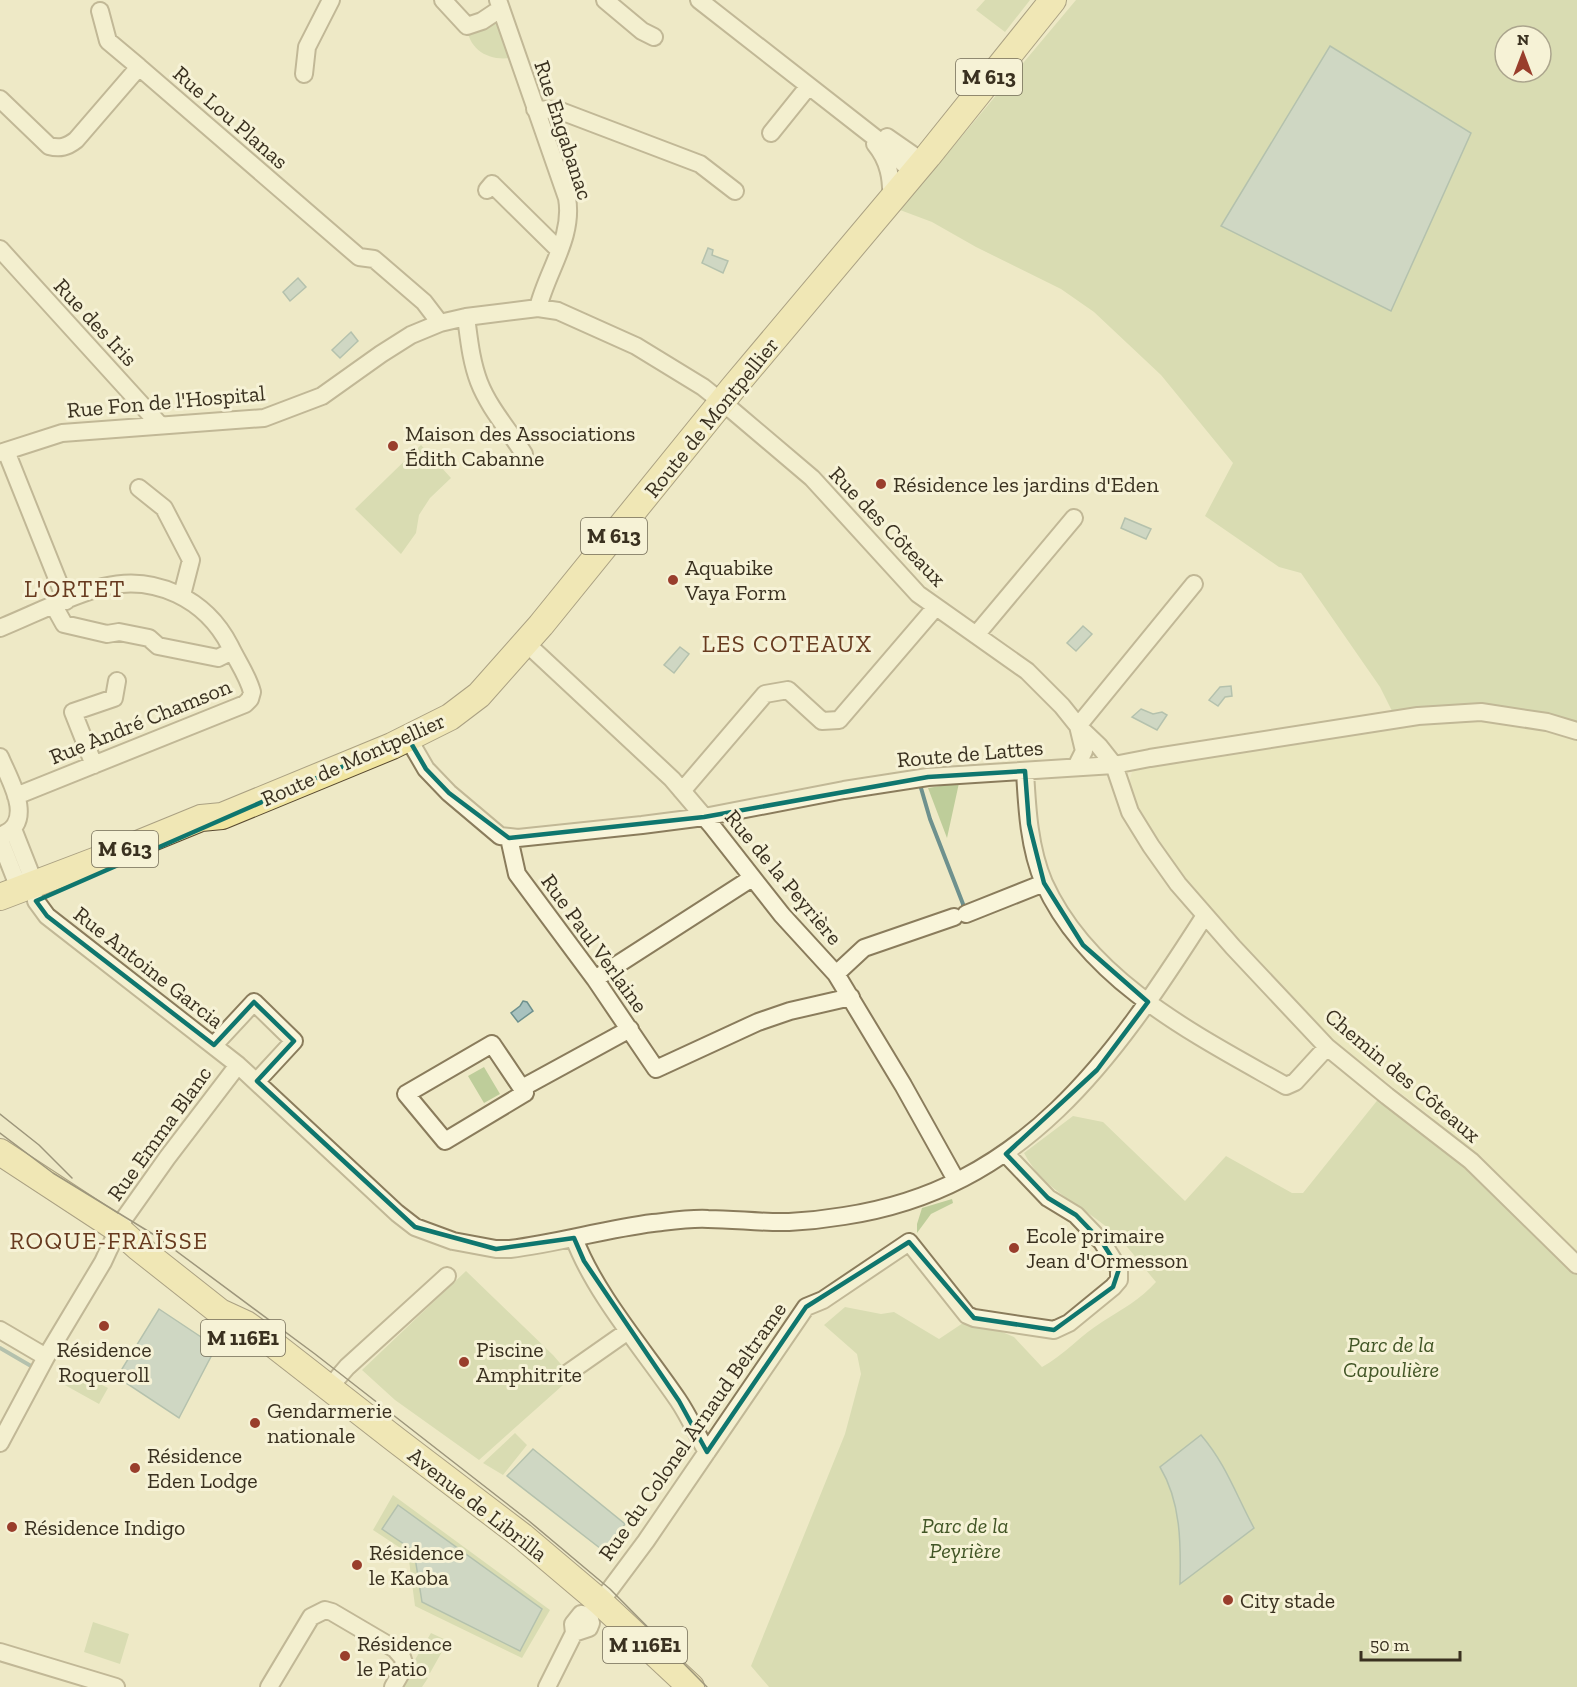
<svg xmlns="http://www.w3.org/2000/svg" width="1577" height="1687" font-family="'Zilla Slab',serif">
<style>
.farmland{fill:#e4e4b4}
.green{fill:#becd9a;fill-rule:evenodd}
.water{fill:#a8c2bf;stroke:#6e918e;stroke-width:1.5}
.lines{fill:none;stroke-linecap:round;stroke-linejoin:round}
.stream{stroke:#6e918e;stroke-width:4}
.street-casing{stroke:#8a7c5c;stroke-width:20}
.primary-casing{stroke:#584930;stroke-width:28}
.street{stroke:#f9f5da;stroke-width:16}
.primary{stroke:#f1e59f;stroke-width:26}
.tram{stroke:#3a3120;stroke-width:1.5}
.marked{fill:none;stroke:#0f766e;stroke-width:4.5;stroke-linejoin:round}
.poi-dot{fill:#993e2c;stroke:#f6f2d6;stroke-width:2}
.labels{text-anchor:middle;stroke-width:6;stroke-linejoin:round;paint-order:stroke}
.shield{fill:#f6f2d6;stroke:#726b57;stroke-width:1.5}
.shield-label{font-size:21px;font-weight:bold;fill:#3a3120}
.street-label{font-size:22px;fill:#3a3120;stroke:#f6f2d6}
.poi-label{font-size:22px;fill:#3a3120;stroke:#f6f2d6;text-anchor:start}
.park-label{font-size:22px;font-style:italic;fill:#425626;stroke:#f6f2d6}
.neighbourhood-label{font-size:24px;letter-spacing:1.5px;fill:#673a1f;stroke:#f6f2d6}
</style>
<rect width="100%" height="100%" fill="#eee9c6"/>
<path class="farmland" d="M1483 720 1546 729 1577 739V1255L1429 1115 1321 1031 1182 876 1151 833 1131 792 1129 782 1132 772 1142 766 1419 721Z"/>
<path class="green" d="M985 0H1030L1005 32 976 10Z
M1076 0H1577V723L1492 706 1450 705 1392 711 1380 687 1301 573 1279 567 1205 516 1233 463 1161 375 1094 312 1061 289 976 247 932 222 900 210ZM1505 36H1541V72H1505Z
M496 12 510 58C488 61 468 49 467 26Z
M421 445 451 478 430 498 419 515 416 533 401 554 355 509Z
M959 783 947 838 928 788Z
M484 1067 500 1094 484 1103 468 1076Z
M1380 1097 1450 1152 1577 1273V1687H769L751 1666 845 1434 861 1374 857 1354 824 1325 845 1307 881 1314 894 1312 939 1339 966 1321 988 1326 1014 1337 1042 1367C1064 1355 1081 1335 1102 1322 1121 1310 1141 1299 1156 1282 1143 1267 1131 1250 1117 1236 1087 1207 1044 1192 1024 1153L1073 1116 1103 1122 1185 1201 1226 1156 1292 1193H1303Z
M952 1199 953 1203 931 1214 917 1233V1224L922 1208Z
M466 1271 553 1355 572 1377 479 1460 395 1400 362 1370Z
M70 1371 77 1375 79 1373 108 1388 99 1404 63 1384Z
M515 1433 527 1445 503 1475 483 1463Z
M393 1495 550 1610 522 1658 415 1606 408 1553 373 1530Z
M93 1622 129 1634 120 1664 84 1652Z
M431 1633 448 1641 430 1673 413 1663Z
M410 1667 428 1678 422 1687H399Z"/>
<path class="water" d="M1330 46 1471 133 1391 311 1221 226Z
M708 248 713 250 712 255 728 261 723 273 702 263Z
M298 278 306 287 290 301 283 292Z
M351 332 358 341 340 358 332 350Z
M1125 518 1151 529 1146 539 1121 528Z
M1083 626 1092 634 1076 651 1067 643Z
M680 647 689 654 674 673 664 665Z
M1231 686 1232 696 1225 697 1218 706 1209 700 1220 687Z
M1141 709 1153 714 1162 712 1167 715 1157 730 1132 717Z
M523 1001 527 1002 533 1011 518 1022 511 1013 520 1006Z
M159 1309 216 1347 179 1418 117 1377Z
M1201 1435C1226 1464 1236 1495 1254 1528L1180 1584C1181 1544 1181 1502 1160 1467Z
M533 1449 625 1524 605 1552 507 1476Z
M398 1505 542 1609 520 1651 422 1602 414 1551 382 1529Z"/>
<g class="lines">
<path class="stream" d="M921 788 930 819 963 904V908
M0 1348 31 1366"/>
<defs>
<path id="street" d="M443 0 467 26 482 21 500 9
M498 0 567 198C574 237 547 271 538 308
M605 0 642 31 654 37
M699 0 887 147 913 173
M100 11 108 41 139 67
M304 74 307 47 331 0
M0 99 49 146C60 149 67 147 76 140L139 67 359 257 374 259 424 302 440 323
M535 109 558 110 700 164 735 191
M771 133 808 87
M887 137 923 162
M875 144C889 161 892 179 891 200
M487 190 492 184 559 250
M0 249 160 425
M466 317C469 339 471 361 479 382 489 408 509 430 524 454
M6 451 66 601
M0 453 62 433 264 418 322 396 381 354 411 335 440 323 466 317 538 308 558 311 636 346 703 387 733 411 812 478 918 594 1027 671 1062 706 1078 726 1099 746 1114 765 1130 812 1151 846 1178 884 1233 947 1327 1047 1387 1096 1471 1161 1577 1265
M139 488 164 508 191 560 182 595
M54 606 64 624 107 634 119 632 149 638 158 646 218 658 232 651
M0 628C32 615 71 595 103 587 155 574 206 599 230 646 237 661 248 676 252 692L250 699 245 704 16 796
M976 635 1074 518
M526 643 672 779 712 826 782 915 836 974 903 1085 956 1180
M408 738 426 769 449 793 500 836 518 838 642 825 704 817 844 790 928 777 1114 765 1150 758 1418 716 1481 712 1547 722 1577 731
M0 757C9 779 35 820 4 834
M94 765 73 712 114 698 117 681
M1076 767 1084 751 1078 726 1194 584
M1025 771C1027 808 1029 848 1044 883 1089 982 1196 1035 1286 1086L1295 1082 1327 1047
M682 791 765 694 788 690 822 721 839 720 935 608
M509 838 517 874 595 979 656 1069 758 1022 790 1011 851 997
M0 840 15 878 28 886 30 872 13 829
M36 901 47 916 238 1065 397 1213 415 1227 453 1241 496 1249H510C559 1243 605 1229 653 1223 671 1221 690 1218 708 1219 735 1219 762 1223 789 1222 808 1221 826 1219 844 1216 1024 1189 1113 1059 1204 917
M966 914 1044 883
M836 974 864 948 954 917
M595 979 752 878
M492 1044 525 1093 445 1141 406 1094Z
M214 1045 254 1002 294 1041 257 1081
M522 1088 630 1029
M574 1238C595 1294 644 1350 678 1400 689 1416 697 1435 707 1452
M0 1330 46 1357
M568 1373 628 1331
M335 1381 347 1367 447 1276
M0 1443 46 1357 103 1262 121 1223 167 1158 238 1065
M605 1596 646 1541 806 1307 823 1300 909 1242 967 1315 974 1318 1054 1330 1069 1323 1113 1287 1119 1280V1269L1102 1242 1076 1215 1048 1198 1005 1153
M581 1614 589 1615 591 1623 589 1628 574 1633 573 1624Z
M0 1652 116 1687
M269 1687 311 1617 325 1610 332 1612 395 1649 402 1657 405 1666 393 1687
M547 1687 574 1633"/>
<path id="primary" d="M0 897 113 854 201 818 222 816 392 746 450 717 479 695 541 625 733 388 928 156 1053 0
M0 1152 119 1230 139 1248 220 1312 246 1324 260 1334 396 1440 522 1536 600 1602 691 1687"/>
</defs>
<use href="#street" class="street-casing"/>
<use href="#primary" class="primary-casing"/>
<use href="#street" class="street"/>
<use href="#primary" class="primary"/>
<path class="tram" d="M0 1114 39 1145 72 1178
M0 1133 53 1173 156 1236 315 1354 529 1521 610 1589 707 1687"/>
</g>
<path d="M0 0H1577V1687H0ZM408 738 426 769 449 793 509 838 704 817 928 777 1025 771 1029 824 1044 883 1083 945 1148 1002 1097 1070 1006 1154 1048 1198 1076 1215 1102 1242 1119 1269 1113 1287 1054 1330 974 1318 909 1242 806 1307 707 1452 679 1401 584 1261 574 1238 496 1249 415 1227 257 1081 294 1041 254 1002 214 1045 47 916 36 901Z" fill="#eee9c6" fill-opacity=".55" fill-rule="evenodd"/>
<path class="marked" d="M408 738 426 769 449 793 509 838 704 817 928 777 1025 771 1029 824 1044 883 1083 945 1148 1002 1097 1070 1006 1154 1048 1198 1076 1215 1102 1242 1119 1269 1113 1287 1054 1330 974 1318 909 1242 806 1307 707 1452 679 1401 584 1261 574 1238 496 1249 415 1227 257 1081 294 1041 254 1002 214 1045 47 916 36 901Z"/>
<g class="poi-dot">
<circle cx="393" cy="446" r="6"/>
<circle cx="881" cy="484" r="6"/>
<circle cx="673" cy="580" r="6"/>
<circle cx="1014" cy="1248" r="6"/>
<circle cx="104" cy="1326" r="6"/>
<circle cx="464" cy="1362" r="6"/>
<circle cx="255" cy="1423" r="6"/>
<circle cx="135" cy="1468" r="6"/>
<circle cx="12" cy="1527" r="6"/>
<circle cx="357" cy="1565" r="6"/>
<circle cx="1228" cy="1600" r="6"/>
<circle cx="345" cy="1656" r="6"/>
</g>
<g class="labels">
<g class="shield">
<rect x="956" y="59" width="66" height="36" rx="4.5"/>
<rect x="581" y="518" width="66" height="36" rx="4.5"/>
<rect x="92" y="831" width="66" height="36" rx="4.5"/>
<rect x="201" y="1320" width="84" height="36" rx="4.5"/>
<rect x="603" y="1627" width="84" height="36" rx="4.5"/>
</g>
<g class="shield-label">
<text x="989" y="84">M 613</text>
<text x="614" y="543">M 613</text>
<text x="125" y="856">M 613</text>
<text x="243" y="1345">M 116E1</text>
<text x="645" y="1652">M 116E1</text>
</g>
<g class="street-label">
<text transform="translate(231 117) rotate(41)" y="8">Rue Lou Planas</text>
<text transform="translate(564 130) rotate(72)" y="8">Rue Engabanac</text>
<text transform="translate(96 322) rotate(47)" y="8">Rue des Iris</text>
<text transform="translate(166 401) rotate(-5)" y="8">Rue Fon de l'Hospital</text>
<text transform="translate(711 417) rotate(-51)" y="8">Route de Montpellier</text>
<text transform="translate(888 526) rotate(46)" y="8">Rue des Côteaux</text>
<text transform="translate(140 721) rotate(-22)" y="8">Rue André Chamson</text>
<text transform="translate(970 753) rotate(-5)" y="8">Route de Lattes</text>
<text transform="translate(353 759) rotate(-24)" y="8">Route de Montpellier</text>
<text transform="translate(784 877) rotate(50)" y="8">Rue de la Peyrière</text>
<text transform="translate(595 943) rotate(54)" y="8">Rue Paul Verlaine</text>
<text transform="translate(149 967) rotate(38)" y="8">Rue Antoine Garcia</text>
<text transform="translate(1403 1075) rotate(40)" y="8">Chemin des Côteaux</text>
<text transform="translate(159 1133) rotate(-54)" y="8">Rue Emma Blanc</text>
<text transform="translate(692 1431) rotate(-55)" y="8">Rue du Colonel Arnaud Beltrame</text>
<text transform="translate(478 1504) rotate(38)" y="8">Avenue de Librilla</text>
</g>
<g class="poi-label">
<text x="405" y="441">Maison des Associations<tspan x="405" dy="25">Édith Cabanne</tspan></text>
<text x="893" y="492">Résidence les jardins d'Eden</text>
<text x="685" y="575">Aquabike<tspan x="685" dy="25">Vaya Form</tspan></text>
<text x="1026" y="1243">Ecole primaire<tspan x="1026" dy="25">Jean d'Ormesson</tspan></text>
<text x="104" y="1357" text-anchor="middle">Résidence<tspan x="104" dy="25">Roqueroll</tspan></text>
<text x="476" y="1357">Piscine<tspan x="476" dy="25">Amphitrite</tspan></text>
<text x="267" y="1418">Gendarmerie<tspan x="267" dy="25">nationale</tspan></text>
<text x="147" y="1463">Résidence<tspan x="147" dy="25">Eden Lodge</tspan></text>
<text x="24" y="1535">Résidence Indigo</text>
<text x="369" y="1560">Résidence<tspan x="369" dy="25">le Kaoba</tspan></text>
<text x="1240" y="1608">City stade</text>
<text x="357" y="1651">Résidence<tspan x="357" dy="25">le Patio</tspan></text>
</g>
<g class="park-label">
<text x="1391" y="1352">Parc de la<tspan x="1391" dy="25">Capoulière</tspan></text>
<text x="965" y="1533">Parc de la<tspan x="965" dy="25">Peyrière</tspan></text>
</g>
<g class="neighbourhood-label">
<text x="75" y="597">L'ORTET</text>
<text x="787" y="652">LES COTEAUX</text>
<text x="109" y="1249">ROQUE-FRAÏSSE</text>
</g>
</g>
<g transform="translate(1523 54)"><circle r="28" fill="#f6f2d6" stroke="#aba58d" stroke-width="1.5"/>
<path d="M0-4.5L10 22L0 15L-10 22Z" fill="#993e2c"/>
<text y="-9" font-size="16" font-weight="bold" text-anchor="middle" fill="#3a3120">N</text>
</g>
<path d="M1361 1651v9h99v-9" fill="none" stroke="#3a3120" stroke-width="3"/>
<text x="1370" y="1651" font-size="18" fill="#3a3120" stroke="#f6f2d6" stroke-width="4.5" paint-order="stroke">50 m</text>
</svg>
